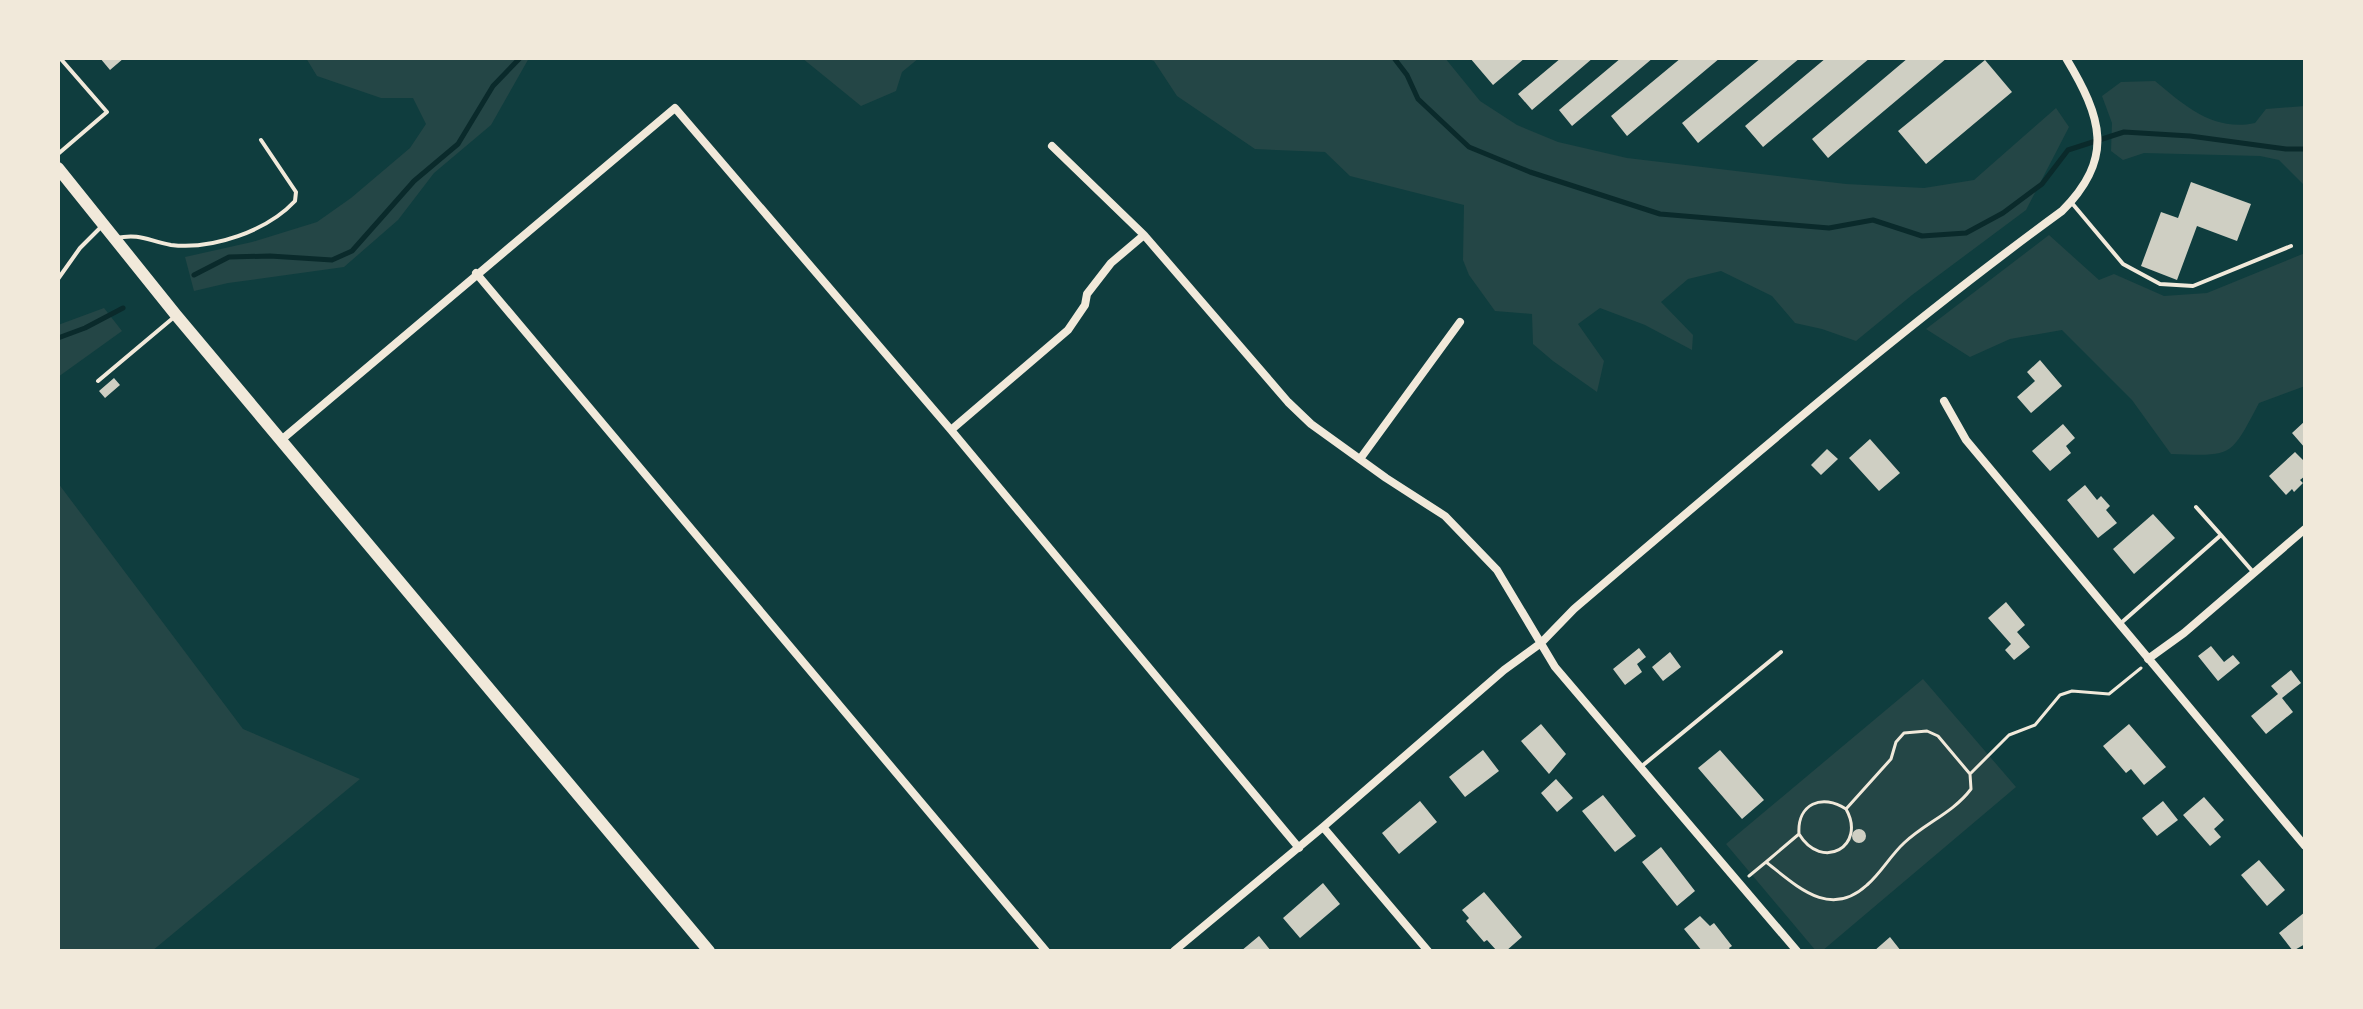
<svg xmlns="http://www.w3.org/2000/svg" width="2363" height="1009" font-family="Poppins,sans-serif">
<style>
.green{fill:#244646}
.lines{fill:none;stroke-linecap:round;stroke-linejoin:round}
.stream{stroke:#0a2a2b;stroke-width:5}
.building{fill:#cfcfc3}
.path{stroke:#f1e9da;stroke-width:3}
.service{stroke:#f1e9da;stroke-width:4}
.minor{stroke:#f1e9da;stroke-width:8}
.secondary{stroke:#f1e9da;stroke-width:12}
</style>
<rect width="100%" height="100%" fill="#0f3d3e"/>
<path class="green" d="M306 58H529L491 125 434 173 398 220 344 267 228 283 194 291 185 257 252 242 317 222 351 198 410 148 426 124 413 98H381L317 76Z
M802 58H919L902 72 896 91 861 106Z
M1145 58H1445L1480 101 1517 125 1558 142 1627 158 1846 184 1924 188 1974 180 2056 108 2069 127 2026 210 1912 295 1856 341 1822 329 1795 323 1772 296 1721 271 1688 279 1661 302 1693 335 1692 350 1645 325 1600 308 1578 324 1604 361 1597 392 1553 361 1533 344 1532 314 1495 311 1469 275 1463 260 1464 205 1350 176 1325 152 1255 149 1177 96 1154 61Z
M2155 81C2185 106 2214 132 2255 123L2266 109 2305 106V186L2279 160 2260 156 2144 153 2123 160 2111 151 2112 123 2102 96 2121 82Z
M2049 235 2099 280 2114 274 2164 296 2207 293 2305 253V386L2259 403C2230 458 2233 456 2171 454L2132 400 2062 330 2010 339 1970 357 1926 329Z
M104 308 122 331 58 377V325Z
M58 483 243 729 360 779 152 951H58Z
M1923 679 2016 787 1822 951H1816L1726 844Z"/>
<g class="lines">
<path class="stream" d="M1394 58 1407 75 1418 99 1469 147 1530 172 1660 214 1829 228 1873 220 1922 236 1966 233 2003 213 2042 184 2068 150 2124 132 2190 136 2286 149H2305
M194 275 229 257 270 256 332 260 352 251 414 181 458 144 493 86 520 58
M58 338 85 328 123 308"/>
</g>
<path class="building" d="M100 58H124L110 70Z
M1470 58H1525L1493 85Z
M1561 58H1593L1532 110 1518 94Z
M1621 58H1653L1572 126 1559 110Z
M1681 58H1720L1627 136 1611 116Z
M1761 58H1800L1698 143 1682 123Z
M1826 58H1870L1763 147 1745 126Z
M1908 58H1947L1828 158 1812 139Z
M1985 60 2012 92 1926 164 1898 131Z
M2191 182 2251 204 2237 241 2197 226 2177 280 2141 266 2161 212 2178 218Z
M2040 360 2062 386 2031 413 2017 397 2035 381 2027 372Z
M114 378 120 385 105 398 99 391Z
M2305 421V448L2292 433Z
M2063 424 2075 438 2066 446 2071 453 2050 471 2032 451Z
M1870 439 1900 473 1879 491 1849 458Z
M1827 449 1838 459 1821 475 1811 465Z
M2295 452 2305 462V476L2300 480 2303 483 2294 492 2292 489 2286 495 2269 476Z
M2085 485 2097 500 2101 496 2110 506 2106 510 2117 523 2098 538 2067 500Z
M2153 514 2175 538 2134 574 2113 549Z
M2006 602 2025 625 2017 632 2030 647 2014 660 2005 650 2011 644 1988 618Z
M2211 646 2224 662 2233 655 2240 663 2218 681 2198 656Z
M1639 648 1646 657 1637 664 1642 672 1625 685 1613 669Z
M1670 652 1681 667 1663 681 1652 667Z
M2291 670 2301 683 2282 698 2293 712 2266 734 2251 716 2278 694 2271 686Z
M1541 724 1566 754 1549 774 1521 741Z
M2129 724 2166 767 2144 785 2131 769 2126 773 2103 746Z
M1483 750 1499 771 1465 797 1449 777Z
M1720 750 1764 800 1742 819 1698 768Z
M1556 779 1573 798 1557 812 1541 793Z
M1603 795 1636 836 1615 852 1582 811Z
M2204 797 2224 820 2214 829 2221 837 2210 846 2183 815Z
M1420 801 1437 822 1399 854 1382 833Z
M2163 801 2178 820 2157 836 2142 818Z
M1852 836a7 7 0 1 1 14 0a7 7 0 1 1-14 0Z
M1661 847 1695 891 1677 906 1642 862Z
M2259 860 2285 890 2267 906 2241 875Z
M1323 883 1340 904 1300 938 1283 918Z
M1484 892 1522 937 1506 951H1497L1487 940 1484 942 1466 921 1469 918 1462 910Z
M2305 912V944L2293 951 2279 933Z
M1700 916 1710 926 1714 923 1732 946 1729 948 1731 951H1702L1684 929Z
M1259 936 1271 951H1241Z
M1890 937 1901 951H1874Z"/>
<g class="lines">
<path class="path" d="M1970 774 2009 735 2035 725 2060 695 2072 691 2109 694 2141 668
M1799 834C1822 872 1867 846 1846 809
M1749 876 1766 862C1798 887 1830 919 1867 885 1881 873 1890 856 1904 843 1925 823 1953 813 1971 789L1970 774 1938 736 1927 731 1904 733 1896 742 1891 759 1846 809C1822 793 1797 804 1799 834L1766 862"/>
<path class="service" d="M58 154 107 112 60 58
M2071 202 2123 264 2160 284 2193 286 2291 246
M116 238C141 233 148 241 171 245 212 250 267 231 295 201L296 192 261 140
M58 279 80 248 101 227
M98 381 173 318
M2196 507 2221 535
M2121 623 2221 535 2254 573
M1642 766 1781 652"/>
<path class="minor" d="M1052 146 1144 235 1288 402 1311 424 1386 478 1445 516 1497 570 1555 667 1797 951
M476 273 1046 951
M1944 401 1966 440 2305 846
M951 430 1068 330 1085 305 1087 294 1111 263 1144 235
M280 441 675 108 951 430 1299 848
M1360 459 1460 322
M2148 659 2184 633 2305 529
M1323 827 1428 951
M1174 951 1323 827 1504 670 1541 643 1574 609C1734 473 1892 335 2062 211 2115 158 2102 118 2066 58"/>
<path class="secondary" d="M58 168 176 315 709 951"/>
</g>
<rect width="2363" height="1009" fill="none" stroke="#f1e9da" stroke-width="120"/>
</svg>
